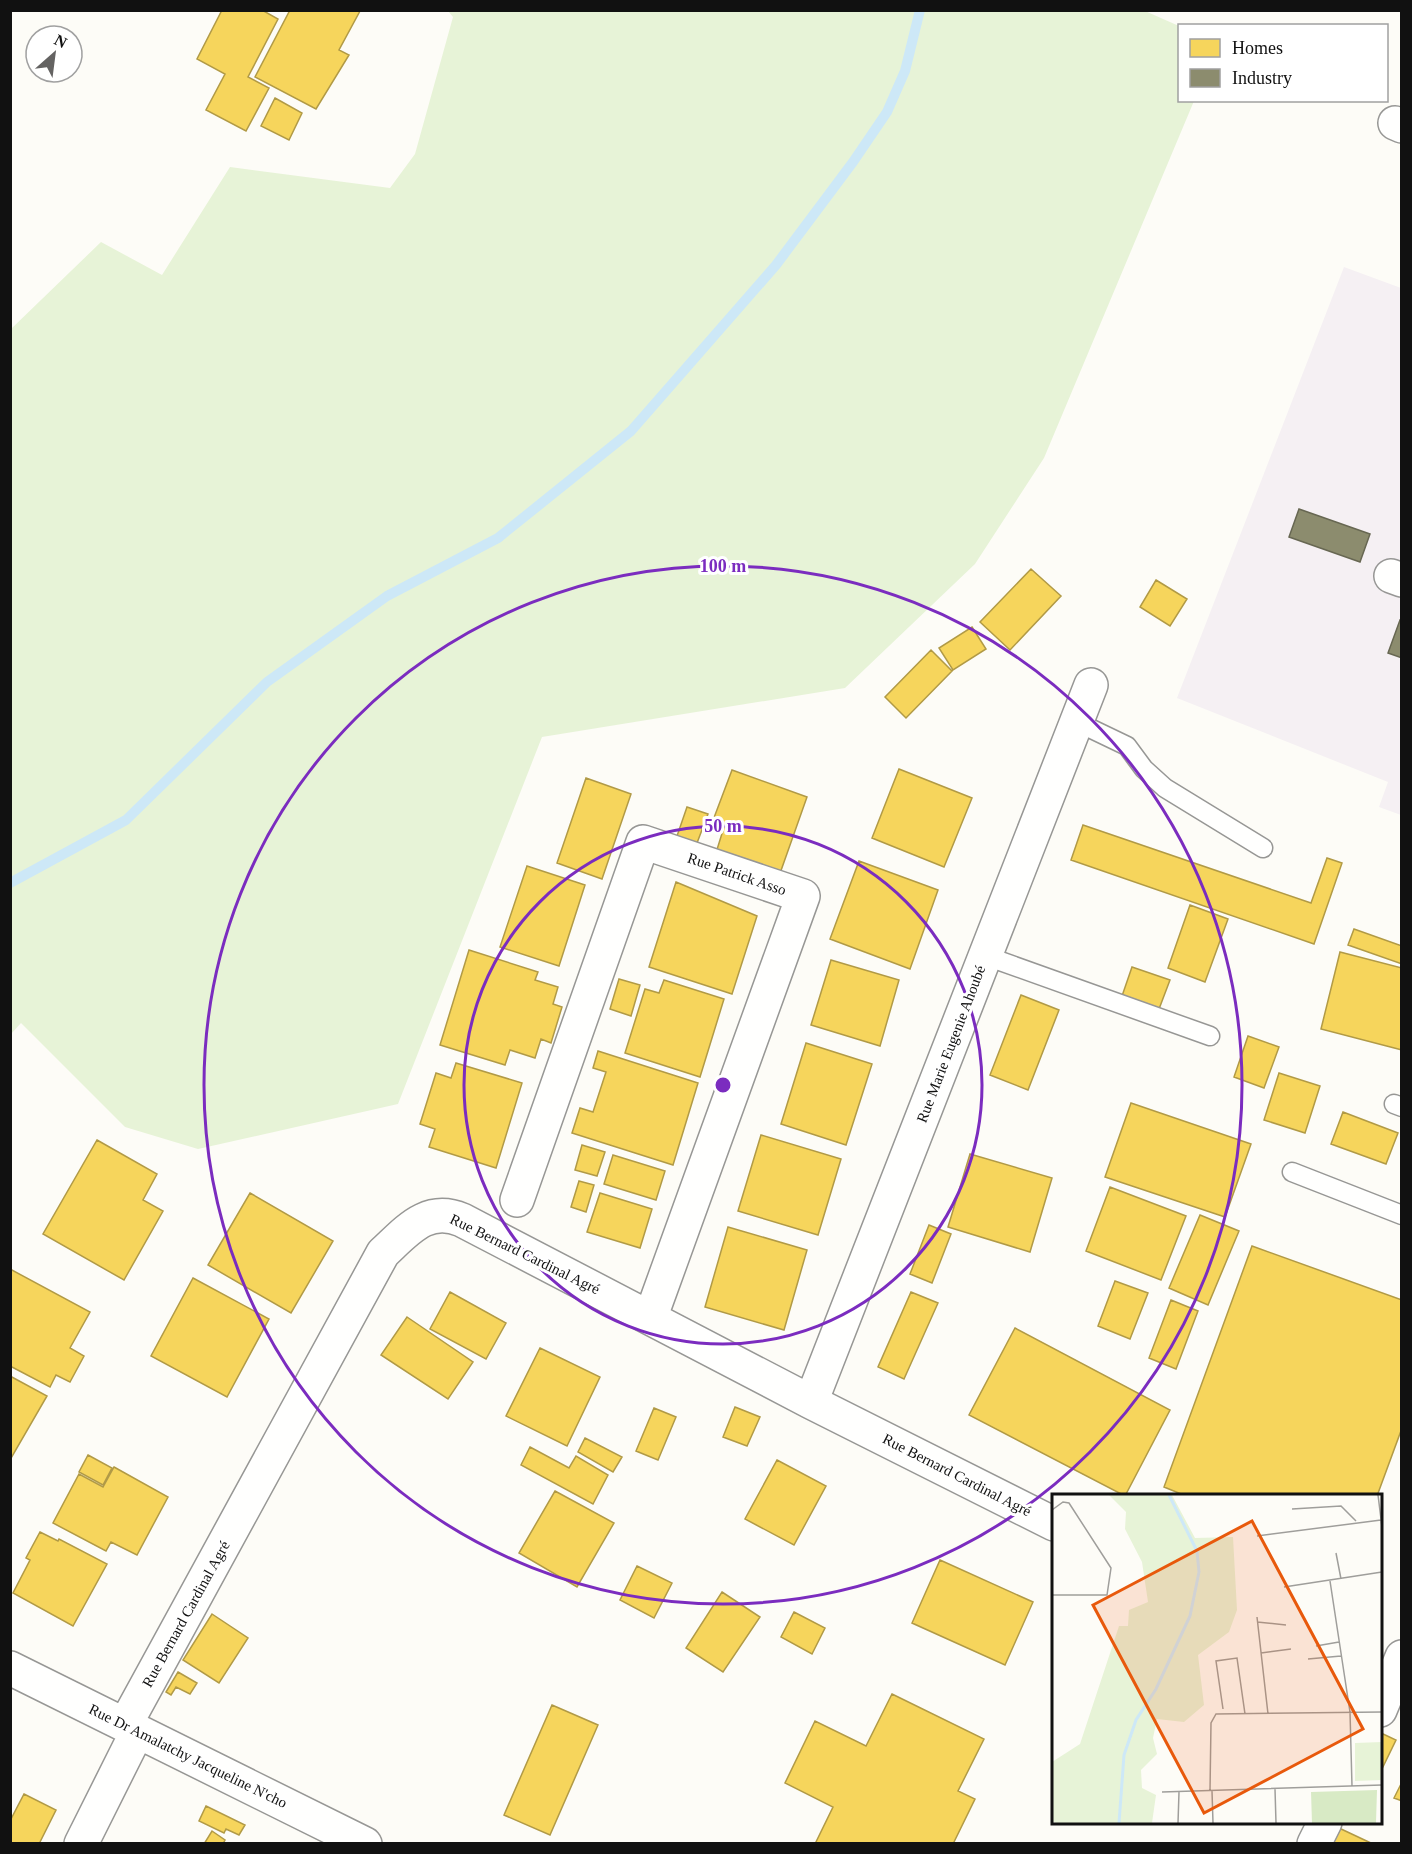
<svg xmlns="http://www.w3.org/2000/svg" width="1412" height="1854" font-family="'Times New Roman',serif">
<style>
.industrial{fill:#f5f0f3}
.green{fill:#e7f3d7}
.homes{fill:#f6d55c;stroke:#b19a46;stroke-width:1.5}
.industry{fill:#8c8c6e;stroke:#676752;stroke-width:1.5}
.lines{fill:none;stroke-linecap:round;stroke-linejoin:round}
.stream{stroke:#cde8f7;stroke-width:10}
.service-casing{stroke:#979795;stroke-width:21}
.minor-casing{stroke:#979795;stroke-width:36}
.service{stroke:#fffffe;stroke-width:18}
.minor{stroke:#fffffe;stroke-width:33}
.ring{fill:none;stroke:#7b2cbf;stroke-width:3}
.labels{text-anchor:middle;stroke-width:6;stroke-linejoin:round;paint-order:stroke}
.street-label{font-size:15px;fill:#111;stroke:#fff}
.inset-river{fill:none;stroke:#cde8f7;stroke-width:3}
.inset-road{fill:none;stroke:#9f9e9b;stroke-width:1.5}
.view{fill:#e8590c;fill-opacity:0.15;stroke:#e8590c;stroke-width:3}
.inset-edge{fill:none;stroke:#111;stroke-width:3}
.centre{fill:#7b2cbf;stroke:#fff;stroke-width:3}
.ring-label{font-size:18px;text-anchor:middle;font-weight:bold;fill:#7b2cbf;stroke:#fff;stroke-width:6;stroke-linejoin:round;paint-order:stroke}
</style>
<rect width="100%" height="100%" fill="#fdfcf7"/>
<path class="industrial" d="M1344 267 1401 288V815L1379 807 1388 782 1177 698Z"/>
<path class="green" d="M1145 11 1179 26 1180 100 1194 101 1044 458 975 564 845 688 542 737 398 1104 198 1149 125 1127 21 1023 11 1034V329L101 242 162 275 230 167 390 188 415 154 453 17 448 11Z"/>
<path class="homes" d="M222 10H262L278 19 248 77 269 88 246 131 206 110 225 74 197 59Z
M290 10 360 11 339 50 349 55 316 109 255 77Z
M275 98 302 113 289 140 261 126Z
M1031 569 1061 596 1010 650 980 622Z
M1156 580 1187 599 1170 626 1140 607Z
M972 627 986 649 953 670 939 648Z
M931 650 952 671 906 718 885 697Z
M899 769 972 798 944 867 872 838Z
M732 770 807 797 778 879 715 856 724 827 712 823Z
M586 778 631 794 602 879 557 863Z
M687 807 708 814 697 843 677 836Z
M1083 825 1311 903 1327 858 1342 863 1314 944 1071 860Z
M859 861 938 890 910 969 830 939Z
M527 866 585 885 559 966 500 947Z
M676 882 757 916 732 994 649 967Z
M1190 905 1228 919 1205 982 1168 968Z
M1354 929 1402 946V964L1348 945Z
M469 950 538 972 535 980 558 987 553 1004 562 1007 551 1043 541 1039 535 1058 510 1050 505 1065 440 1045Z
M1340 952 1402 968V1050L1321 1029Z
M831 960 899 980 880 1046 811 1025Z
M1132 967 1170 980 1159 1009 1122 996Z
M619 979 640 985 631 1016 610 1009Z
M664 980 724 999 700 1077 625 1053 645 989 659 993Z
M1021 995 1059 1010 1028 1090 990 1075Z
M1248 1036 1279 1047 1264 1088 1234 1077Z
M806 1043 872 1064 846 1145 781 1124Z
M598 1051 698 1083 673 1165 572 1133 580 1108 593 1112 606 1072 593 1068Z
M456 1063 522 1083 496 1168 429 1147 435 1129 420 1124 436 1073 451 1078Z
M1279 1073 1320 1086 1305 1133 1264 1120Z
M1131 1103 1251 1144 1225 1217 1105 1177Z
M1343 1112 1398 1133 1386 1164 1331 1144Z
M761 1135 841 1159 818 1235 738 1211Z
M97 1140 157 1174 143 1200 163 1211 124 1280 43 1234Z
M582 1145 605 1152 597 1176 575 1170Z
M970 1154 1052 1178 1030 1252 948 1227Z
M613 1155 665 1171 656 1200 604 1184Z
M579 1181 594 1185 586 1212 571 1207Z
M1110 1187 1186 1216 1161 1280 1086 1251Z
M250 1193 333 1241 291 1313 208 1265Z
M600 1193 652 1209 640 1248 587 1232Z
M1200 1215 1239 1231 1208 1305 1169 1288Z
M929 1225 951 1234 932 1283 910 1274Z
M728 1227 807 1250 784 1330 705 1307Z
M1252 1246 1402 1300V1428L1377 1496H1186L1164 1487Z
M10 1269 90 1312 70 1348 84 1356 70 1382 56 1375 50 1387 10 1366Z
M193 1278 269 1319 227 1397 151 1356Z
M1115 1281 1148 1293 1130 1339 1098 1326Z
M450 1292 506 1323 486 1359 430 1329Z
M911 1292 938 1303 904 1379 878 1367Z
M1171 1300 1198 1311 1176 1369 1149 1358Z
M407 1317 473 1362 448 1399 381 1355Z
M1015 1328 1170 1410 1125 1496 969 1415Z
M540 1348 600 1377 567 1446 506 1416Z
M10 1376 47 1396 10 1460Z
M735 1407 760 1417 747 1446 723 1437Z
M654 1408 676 1417 658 1460 636 1451Z
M585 1438 622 1457 613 1472 578 1452Z
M530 1447 569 1468 576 1456 608 1475 593 1504 521 1465Z
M88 1455 112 1468 103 1485 79 1472Z
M777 1460 826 1486 794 1545 745 1519Z
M114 1467 168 1497 137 1555 111 1542 106 1551 53 1523 79 1474 103 1487Z
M555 1491 614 1523 577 1587 519 1553Z
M40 1532 58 1541 59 1539 107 1564 73 1626 13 1593 30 1560 26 1558Z
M940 1560 1033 1602 1005 1665 912 1623Z
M637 1566 672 1583 654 1618 620 1600Z
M722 1592 760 1617 723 1672 686 1648Z
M794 1612 825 1628 812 1654 781 1637Z
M212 1614 248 1638 219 1683 183 1660Z
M178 1672 197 1683 190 1694 176 1687 171 1695 166 1692Z
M892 1694 984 1739 958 1791 975 1799 953 1844H815L833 1807 785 1783 815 1721 866 1746Z
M552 1705 598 1725 550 1835 504 1815Z
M1381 1733 1396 1740 1380 1773V1734Z
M1402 1782V1801L1394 1798Z
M24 1794 56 1810 39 1844H10V1821Z
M206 1806 245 1825 239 1835 226 1829 224 1833 199 1821Z
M1339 1828 1373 1844H1332Z
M212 1831 225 1840 223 1844H204Z"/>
<path class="industry" d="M1299 509 1370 534 1360 562 1289 537Z
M1400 620 1402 621V658L1388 653Z"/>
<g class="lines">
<path class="stream" d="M10 883 126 820 267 682 387 596 498 538 631 431 776 265 853 162 887 112 905 71 920 10"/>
<defs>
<path id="service" d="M1077 722 1127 746 1144 769 1165 788 1263 848
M986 956 1210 1036
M1394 1104 1402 1107
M1292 1172 1402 1215"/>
<path id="minor" d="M1395 123 1402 126
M1391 576 1402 580
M517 1200 643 842 803 896 651 1316
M811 1402 1091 685
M10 1668 365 1844
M1380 1710 1402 1657
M125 1725 383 1253C407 1231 427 1205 462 1220L811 1402 1054 1524
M81 1844 137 1732
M1314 1844 1325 1822"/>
</defs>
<use href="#service" class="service-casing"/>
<use href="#minor" class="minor-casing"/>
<use href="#service" class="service"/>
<use href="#minor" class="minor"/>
</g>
<g class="ring">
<circle cx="723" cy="1085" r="259"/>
<circle cx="723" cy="1085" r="519"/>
</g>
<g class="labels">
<g class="street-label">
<text transform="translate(737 874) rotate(19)" y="5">Rue Patrick Asso</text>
<text transform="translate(951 1044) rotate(-69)" y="5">Rue Marie Eugenie Ahoubé</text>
<text transform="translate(525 1254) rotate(26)" y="5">Rue Bernard Cardinal Agré</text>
<text transform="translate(957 1475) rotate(27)" y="5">Rue Bernard Cardinal Agré</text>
<text transform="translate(186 1614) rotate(-61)" y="5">Rue Bernard Cardinal Agré</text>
<text transform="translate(188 1756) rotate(26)" y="5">Rue Dr Amalatchy Jacqueline N'cho</text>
</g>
</g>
<g transform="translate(1052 1494)">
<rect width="330" height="330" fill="#fdfcf7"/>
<path d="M57 1H120L143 44 181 43 185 116 177 138 146 161 152 211 132 228 105 225 101 244 105 260 89 276 90 294 104 301 100 329H4L0 327V268L28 250 67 132H76L77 116 96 108 90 68 73 35 74 18ZM330 248V286L303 287V249Z" fill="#e7f3d7"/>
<path d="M325 296 324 329H260L259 298Z" fill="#d8eac5"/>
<path class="inset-river" d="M67 329 72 261 84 226 104 195 138 122 147 78 145 57 117 1"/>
<path class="inset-road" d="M326 1 330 33M240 15 289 12 304 27M0 16 11 8 17 9 59 74 55 101H0M205 42 329 26M284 59 289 85M278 87 298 218 300 292M232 93 330 78M205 123 216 220M205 128 234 131M264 152 287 148M209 159 239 155M256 165 289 162M171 215 164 167 185 164 193 220M223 295 224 329M158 297 159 229 164 220 330 218M160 297 161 329M110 298 330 291M126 329 127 298"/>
<path class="view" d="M200 27 311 235 152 319 41 111Z"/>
<rect width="330" height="330" class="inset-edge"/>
</g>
<circle cx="723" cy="1085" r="9" class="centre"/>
<g class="ring-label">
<text x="723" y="572">100 m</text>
<text x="723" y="832">50 m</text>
</g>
<rect width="1412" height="1854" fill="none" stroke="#111111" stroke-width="24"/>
<rect x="1178" y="24" width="210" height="78" fill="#ffffff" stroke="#a0a0a0" stroke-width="1.5"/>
<rect x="1190" y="39" width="30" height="18" fill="#f6d55c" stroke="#a0a0a0" stroke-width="1.5"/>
<text x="1232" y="54" font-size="18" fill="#111111">Homes</text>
<rect x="1190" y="69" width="30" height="18" fill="#8c8c6e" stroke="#a0a0a0" stroke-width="1.5"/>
<text x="1232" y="84" font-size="18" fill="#111111">Industry</text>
<g transform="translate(54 54) rotate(28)"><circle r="28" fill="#ffffff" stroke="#a0a0a0" stroke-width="1.5"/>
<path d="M0-4.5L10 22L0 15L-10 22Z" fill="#646362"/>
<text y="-9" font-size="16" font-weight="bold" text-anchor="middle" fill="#111111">N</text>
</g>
</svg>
